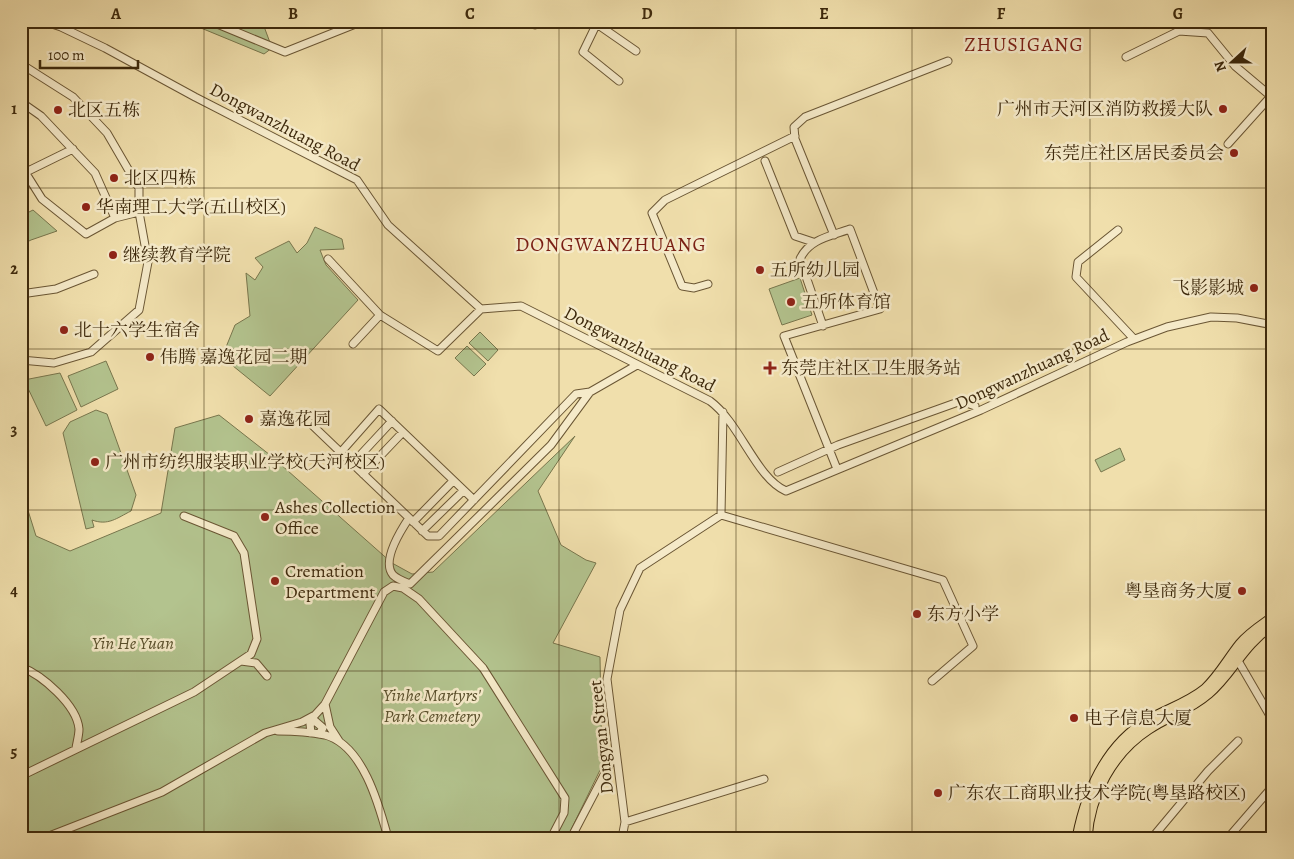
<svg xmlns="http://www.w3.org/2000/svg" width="1294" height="859" font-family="Alegreya,'Noto Serif SC',serif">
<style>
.green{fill:#b3c38e;stroke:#78764d}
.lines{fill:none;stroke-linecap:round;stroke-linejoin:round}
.minor-casing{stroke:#6a5634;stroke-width:9}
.major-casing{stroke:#3d290c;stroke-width:11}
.minor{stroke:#f5eac9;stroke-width:7}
.major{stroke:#f0dfac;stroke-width:9}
.grid{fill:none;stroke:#3d290c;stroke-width:1;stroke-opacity:0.55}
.poi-dot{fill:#8f2418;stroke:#f5eac9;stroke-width:2}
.labels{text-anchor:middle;stroke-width:5;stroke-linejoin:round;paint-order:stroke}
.poi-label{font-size:18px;fill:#3d290c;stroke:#f5eac9;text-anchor:start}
.street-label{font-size:18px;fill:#3d290c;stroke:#f5eac9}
.park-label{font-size:18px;font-style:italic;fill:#5a502c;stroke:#f5eac9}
.quarter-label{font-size:20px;letter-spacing:1px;fill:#7a1f14;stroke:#f5eac9}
.neatline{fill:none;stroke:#3d290c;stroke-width:2}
.grid-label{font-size:16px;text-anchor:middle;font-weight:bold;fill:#3d290c}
</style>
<rect width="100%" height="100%" fill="#f0dfac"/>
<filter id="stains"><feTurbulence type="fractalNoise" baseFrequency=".004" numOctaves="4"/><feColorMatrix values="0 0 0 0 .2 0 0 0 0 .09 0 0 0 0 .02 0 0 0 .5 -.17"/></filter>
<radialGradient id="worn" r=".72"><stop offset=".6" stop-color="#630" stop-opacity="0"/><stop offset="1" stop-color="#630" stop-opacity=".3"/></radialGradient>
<path class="green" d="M184 21H262L272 48 264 54Z
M33 210 57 231 31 240 21 245V216Z
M315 227 342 239 344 249 320 250 326 265 358 300 270 396 222 357 235 325 250 316 246 273 255 280 263 267 255 258 289 241 297 253 307 243Z
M800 278 812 315 782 325 769 289Z
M480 332 498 350 488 361 469 343Z
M467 346 486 364 474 376 455 358Z
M106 361 118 389 81 407 68 376Z
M60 373 77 410 46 426 24 380Z
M96 410 107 414 136 495 131 511C117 518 108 526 92 520L94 527 86 529 63 433 70 422Z
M219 415 270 455 392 563 412 574 433 572 575 436 538 491 561 545 586 560 596 563 553 643 600 657 602 766 567 838H21V488L36 536 70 551 161 513 175 428Z
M1120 448 1125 460 1101 472 1095 460Z"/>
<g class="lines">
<defs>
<path id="minor" d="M43 21 61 27 105 48 195 97 357 180 388 225 481 309 521 306 710 401C740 423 756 478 786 491L981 410 1127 342 1167 327 1211 317 1237 318 1273 325
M210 21 285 52 363 21
M520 21 535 25 541 21
M598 21 583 52 619 81
M597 24 636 51
M1126 57 1179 31 1208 33 1235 66 1273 98
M21 64 73 97 107 133 139 188V212L148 262 139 310 91 352 54 363 21 360
M21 102 41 116 95 173 115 218 139 212
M21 110 25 172 42 199 86 234 115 218
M1228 144 1271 96
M765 161 795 236 813 242
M22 174 73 149
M1118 230 1078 262 1076 277 1134 339
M834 235 795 139 794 127 805 117 948 61
M328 259 380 315 438 351 481 309
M708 284 694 288 682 286 652 213 665 200 795 136
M21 294 56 289 94 274
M823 326 800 259C809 239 831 236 850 229L880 309 784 336 837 469
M353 344 380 315
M310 423 428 536H439L576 394 590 392 637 365
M341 452 379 409 474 500
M353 463 392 421
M778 472 838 445 961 401 975 406
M363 474 403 432
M721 515 943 580 973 646 932 681
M409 518C401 530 381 561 393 575 397 579 405 582 410 584L551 445 590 392
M413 522 453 481
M422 531 463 491
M1237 659 1273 721
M241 661 256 663 267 676
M21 667C42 675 77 705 79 729 79 735 77 742 76 748
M325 704 330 727 339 741
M278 731C294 731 310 732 325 735 363 745 379 805 388 838
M311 733 310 724 315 721 323 728 319 734
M21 776 194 692 251 654 257 639 244 553 234 536 184 516
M625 822 764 779
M44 838 162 792 265 733 302 722 315 715 325 704 384 592 393 586 403 588 419 599 483 668 565 798 564 813 551 838
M571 838 616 752
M622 838 625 822 607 679 620 610 640 568 721 515 723 412
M1152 838 1208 771 1238 741
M1228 838 1273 786"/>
<path id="major" d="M1077 838C1086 792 1106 745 1148 720 1167 709 1188 703 1205 689 1219 676 1228 659 1240 644 1249 633 1262 625 1273 617
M1087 838C1090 795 1112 753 1149 729 1168 716 1190 710 1208 694 1233 673 1242 645 1273 625"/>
</defs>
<use href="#minor" class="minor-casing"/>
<use href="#major" class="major-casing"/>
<use href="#minor" class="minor"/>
<use href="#major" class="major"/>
</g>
<path class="grid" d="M204 21V838M382 21V838M559 21V838M736 21V838M912 21V838M1090 21V838M21 188H1273M21 349H1273M21 510H1273M21 671H1273"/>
<g class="poi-dot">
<circle cx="1223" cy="109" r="5"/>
<circle cx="58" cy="110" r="5"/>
<circle cx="1234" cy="153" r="5"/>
<circle cx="114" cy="178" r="5"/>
<circle cx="86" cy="207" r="5"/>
<circle cx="113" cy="255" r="5"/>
<circle cx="760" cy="270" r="5"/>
<circle cx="1254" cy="288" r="5"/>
<circle cx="791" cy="302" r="5"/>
<circle cx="64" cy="330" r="5"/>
<circle cx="150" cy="357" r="5"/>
<path d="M767.5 360.5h5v5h5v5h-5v5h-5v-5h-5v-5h5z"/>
<circle cx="249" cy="419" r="5"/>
<circle cx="95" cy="462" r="5"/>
<circle cx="265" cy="517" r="5"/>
<circle cx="275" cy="581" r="5"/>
<circle cx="1242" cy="591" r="5"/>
<circle cx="917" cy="614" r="5"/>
<circle cx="1074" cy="718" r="5"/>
<circle cx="938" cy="793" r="5"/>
</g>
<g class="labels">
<g class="poi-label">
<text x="1213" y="115" text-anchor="end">广州市天河区消防救援大队</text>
<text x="68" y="116">北区五栋</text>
<text x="1224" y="159" text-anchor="end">东莞庄社区居民委员会</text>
<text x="124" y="184">北区四栋</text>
<text x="96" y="213">华南理工大学(五山校区)</text>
<text x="123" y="261">继续教育学院</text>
<text x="770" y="276">五所幼儿园</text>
<text x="1244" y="294" text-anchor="end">飞影影城</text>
<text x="801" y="308">五所体育馆</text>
<text x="74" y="336">北十六学生宿舍</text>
<text x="160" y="363">伟腾 嘉逸花园二期</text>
<text x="781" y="374">东莞庄社区卫生服务站</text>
<text x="259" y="425">嘉逸花园</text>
<text x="105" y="468">广州市纺织服装职业学校(天河校区)</text>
<text x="275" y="513">Ashes Collection<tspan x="275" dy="21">Office</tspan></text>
<text x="285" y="577">Cremation<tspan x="285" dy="21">Department</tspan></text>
<text x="1232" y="597" text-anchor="end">粤垦商务大厦</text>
<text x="927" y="620">东方小学</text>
<text x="1084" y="724">电子信息大厦</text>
<text x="948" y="799">广东农工商职业技术学院(粤垦路校区)</text>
</g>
<g class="street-label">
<text transform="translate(285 127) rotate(28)" y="6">Dongwanzhuang Road</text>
<text transform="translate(640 349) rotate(27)" y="6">Dongwanzhuang Road</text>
<text transform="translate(1032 369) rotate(-25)" y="6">Dongwanzhuang Road</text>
<text transform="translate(601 737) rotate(-96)" y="6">Dongyan Street</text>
</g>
<g class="park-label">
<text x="133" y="649">Yin He Yuan</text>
<text x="432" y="701">Yinhe Martyrs'<tspan x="432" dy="21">Park Cemetery</tspan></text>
</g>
<g class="quarter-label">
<text x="1024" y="51">ZHUSIGANG</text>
<text x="611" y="251">DONGWANZHUANG</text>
</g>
</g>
<rect width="1294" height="859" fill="none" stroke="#f0dfac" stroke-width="55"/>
<g transform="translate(1232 62) rotate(249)" stroke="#f5eac9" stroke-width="4" paint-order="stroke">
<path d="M0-4L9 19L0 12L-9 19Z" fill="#3d290c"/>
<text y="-8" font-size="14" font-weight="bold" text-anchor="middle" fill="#3d290c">N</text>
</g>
<path d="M40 60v8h98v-8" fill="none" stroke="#3d290c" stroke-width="2.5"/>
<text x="48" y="60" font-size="15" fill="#3d290c" stroke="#f5eac9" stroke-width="4" paint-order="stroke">100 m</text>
<rect x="28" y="28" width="1238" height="804" class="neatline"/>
<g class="grid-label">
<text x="116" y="19">A</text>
<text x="293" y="19">B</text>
<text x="470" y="19">C</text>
<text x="647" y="19">D</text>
<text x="824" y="19">E</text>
<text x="1001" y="19">F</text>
<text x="1178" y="19">G</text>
<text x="14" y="114">1</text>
<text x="14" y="274">2</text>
<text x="14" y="435">3</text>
<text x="14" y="596">4</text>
<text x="14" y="757">5</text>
</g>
<rect width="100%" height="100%" filter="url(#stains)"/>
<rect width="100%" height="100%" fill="url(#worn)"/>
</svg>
